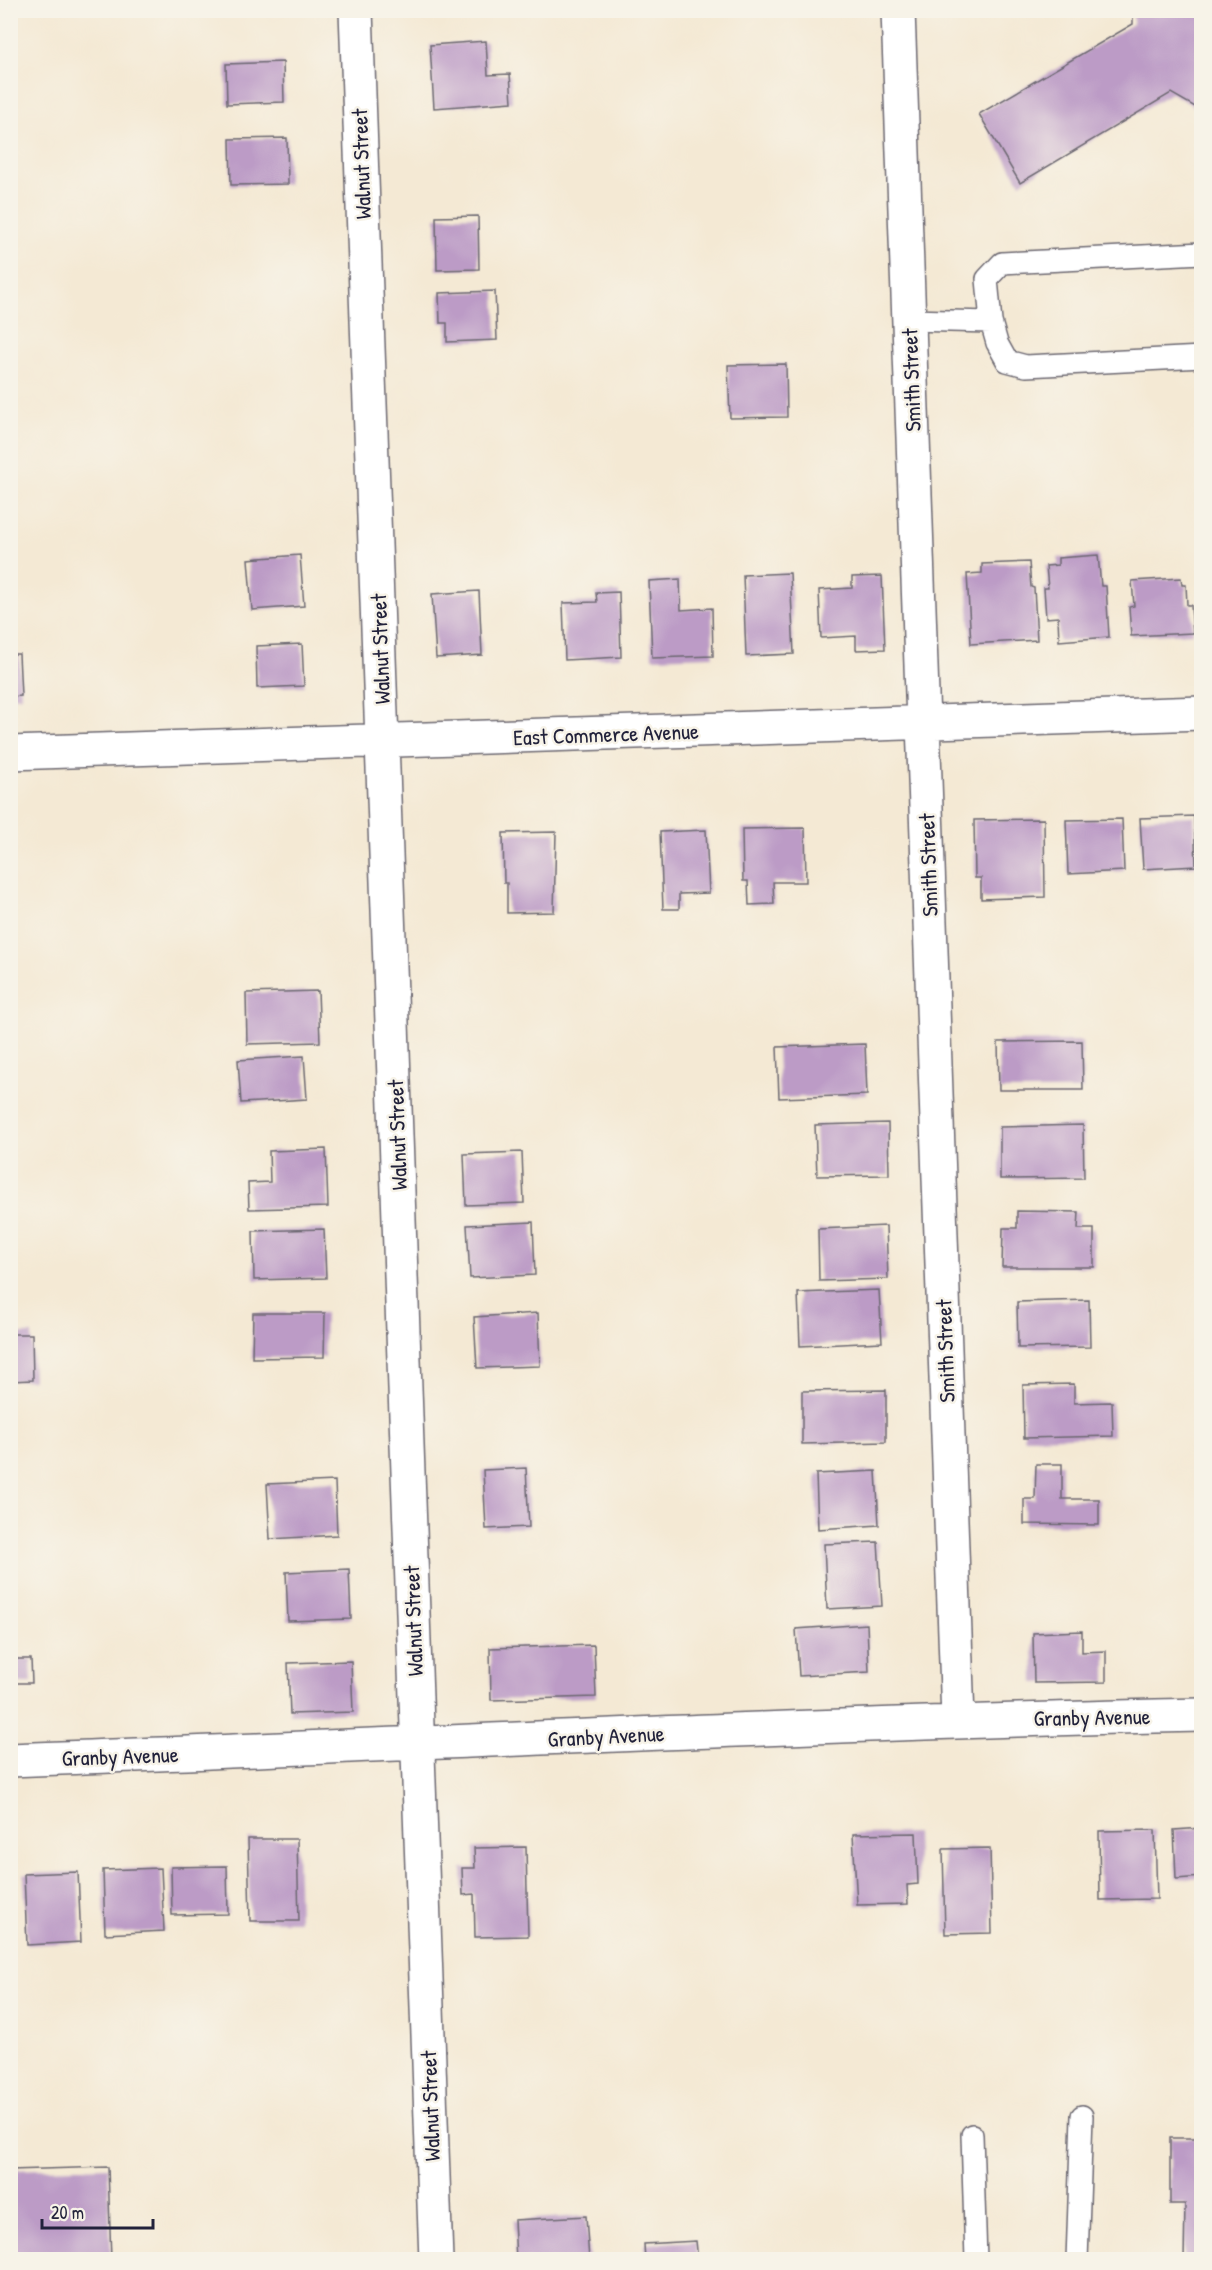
<svg xmlns="http://www.w3.org/2000/svg" width="1212" height="2270" font-family="'Patrick Hand',sans-serif">
<style>
.building{fill:#bc9bc6}
.lines{fill:none;stroke-linecap:round;stroke-linejoin:round}
.lane-casing{stroke:#6c6871;stroke-width:24}
.street-casing{stroke:#6c6871;stroke-width:36}
.lane{stroke:#fff;stroke-width:21}
.street{stroke:#fff;stroke-width:33}
.labels{text-anchor:middle;stroke-width:5;stroke-linejoin:round;paint-order:stroke}
.street-label{font-size:22px;fill:#22223b;stroke:#f7f3e8}
</style>
<rect width="100%" height="100%" fill="#f7f3e8"/>
<filter id="ink" filterUnits="userSpaceOnUse"><feTurbulence type="fractalNoise" baseFrequency=".0167" numOctaves="2"/><feDisplacementMap in="SourceGraphic" scale="12" xChannelSelector="R" yChannelSelector="G"/><feConvolveMatrix kernelMatrix="1 2 1 2 8 2 1 2 1" color-interpolation-filters="sRGB"/></filter>
<filter id="wash" filterUnits="userSpaceOnUse"><feTurbulence type="fractalNoise" baseFrequency=".008" numOctaves="4" result="noise"/><feDisplacementMap in="SourceGraphic" scale="24" xChannelSelector="R" yChannelSelector="G"/><feGaussianBlur stdDeviation="1.35" result="paint"/><feColorMatrix in="noise" values="0 0 0 0 0 0 0 0 0 0 0 0 0 0 0 0 0 1.4 0 .05"/><feComposite in="paint" operator="in"/></filter>
<g filter="url(#wash)">
<rect width="100%" height="100%" fill="#f4e9d4"/>
<g id="blocks">
<path class="building" d="M1133 10H1202V111L1171 93 1020 183 979 114 1133 24Z
M486 41 488 75 510 74 512 102 434 108 430 45Z
M283 62 284 102 227 104 226 64Z
M287 138 288 184 231 185 230 139Z
M478 216 479 269 437 270 436 217Z
M495 291 497 340 447 342V323H440L439 293Z
M786 364 787 417 730 418 728 365Z
M300 555 304 606 252 610 248 559Z
M1098 555 1101 586H1106L1109 637 1059 641 1058 617 1046 618 1044 588H1048L1046 566 1058 565V558Z
M1029 562 1031 587 1034 588 1037 640 971 644 967 574 982 573V564Z
M790 573 794 654 746 656 743 575Z
M882 576 885 649 856 650V636L821 638 819 590 852 588V577Z
M1181 578 1182 585H1186L1187 605H1191L1193 633 1131 636 1129 607 1134 606 1132 581Z
M680 579 681 610 712 608 713 656 652 658 649 581Z
M479 591 482 655 436 658 432 594Z
M619 592 621 657 565 660 563 603 597 602 596 593Z
M302 644 304 686 257 688 256 646Z
M10 654H19L21 696 10 697Z
M1194 816 1196 866 1143 869 1140 818Z
M1044 819 1045 897 981 899V878H975L974 820Z
M1122 819 1124 871 1068 874 1066 820Z
M805 828 806 882H773L774 904 749 905 748 881H743L742 829Z
M706 830 709 893 679 894V909H663L660 832Z
M556 832 554 912 507 913V883H504L503 833Z
M10 905H13L15 955H10Z
M318 991 320 1042 247 1044 246 993Z
M1082 1041 1083 1090H999L998 1042Z
M865 1044 867 1095 779 1098 777 1047Z
M304 1056 307 1099 241 1103 238 1060Z
M888 1123 889 1175 817 1176 815 1125Z
M1083 1125 1084 1178 1000 1179V1127Z
M326 1149 328 1207 249 1209 248 1183 270 1182 269 1151Z
M522 1152 524 1203 466 1205 464 1154Z
M10 1167H13V1194H10Z
M1017 1211 1079 1212 1078 1229H1094V1267H1002L1003 1228H1017Z
M533 1222 535 1275 470 1278 467 1225Z
M886 1226 888 1279 819 1281 818 1229Z
M324 1229 326 1278 254 1280 253 1231Z
M879 1290 882 1342 800 1346 798 1293Z
M1089 1300 1090 1347 1018 1348 1017 1302Z
M253 1313H325L324 1357 252 1358Z
M538 1313 540 1366 477 1368 474 1317Z
M10 1334H32L33 1380 10 1381Z
M1074 1384V1403L1112 1402 1113 1436 1024 1438 1023 1385Z
M886 1390V1442L802 1444V1391Z
M1036 1464H1062V1499H1099V1525L1024 1524V1499H1035Z
M526 1468 529 1527 486 1529 483 1470Z
M876 1471 879 1525 818 1529 816 1474Z
M335 1481 337 1535 270 1539 267 1484Z
M878 1542 882 1606 827 1609 824 1544Z
M349 1569 351 1619 288 1621 286 1572Z
M867 1624 869 1672 799 1676 796 1629Z
M1082 1631V1652L1106 1651V1682L1034 1683 1033 1633Z
M594 1645 596 1697 491 1700 490 1648Z
M10 1659H31L32 1683H10Z
M351 1661 353 1712 290 1714 288 1663Z
M1202 1828V1877L1176 1879 1174 1830Z
M1155 1830 1157 1899 1100 1900 1099 1831Z
M916 1833 918 1884 907 1885 908 1904 857 1905 853 1834Z
M248 1839H297L299 1921H250Z
M526 1847 528 1936 475 1937 474 1894 463 1895 462 1868H475L474 1848Z
M990 1848 992 1933 945 1934 943 1849Z
M227 1866 228 1914 172 1915 171 1867Z
M161 1868 164 1931 105 1934 103 1870Z
M78 1872 81 1942 27 1945 24 1874Z
M1170 2138H1202V2260H1184L1185 2204H1170Z
M108 2167 111 2260H10V2170Z
M586 2216 589 2260H516L514 2220Z
M696 2241 698 2260H645L644 2244Z"/>
</g>
</g>
<g filter="url(#ink)">
<use href="#blocks" fill-opacity="0" stroke="#6c6871" stroke-width="1.5"/>
<g class="lines">
<defs>
<path id="lane" d="M909 320 991 322 997 343 1007 361 1026 366 1202 357
M991 322 987 279 1002 263 1202 253
M972 2135 976 2260
M1077 2260 1082 2116"/>
<path id="street" d="M356 10 436 2260
M898 10 958 1720
M10 753 1202 713
M10 1760C408 1745 804 1724 1202 1715"/>
</defs>
<use href="#lane" class="lane-casing"/>
<use href="#street" class="street-casing"/>
<use href="#lane" class="lane"/>
<use href="#street" class="street"/>
</g>
</g>
<g class="labels">
<g class="street-label">
<text transform="translate(361 164) rotate(-92)" y="8">Walnut Street</text>
<text transform="translate(911 380) rotate(-92)" y="8">Smith Street</text>
<text transform="translate(380 649) rotate(-92)" y="8">Walnut Street</text>
<text transform="translate(606 734) rotate(-2)" y="8">East Commerce Avenue</text>
<text transform="translate(928 865) rotate(-92)" y="8">Smith Street</text>
<text transform="translate(397 1135) rotate(-92)" y="8">Walnut Street</text>
<text transform="translate(945 1351) rotate(-92)" y="8">Smith Street</text>
<text transform="translate(413 1621) rotate(-92)" y="8">Walnut Street</text>
<text transform="translate(1092 1717) rotate(-1)" y="8">Granby Avenue</text>
<text transform="translate(606 1736) rotate(-3)" y="8">Granby Avenue</text>
<text transform="translate(120 1756) rotate(-2)" y="8">Granby Avenue</text>
<text transform="translate(430 2106) rotate(-92)" y="8">Walnut Street</text>
</g>
</g>
<rect width="1212" height="2270" fill="none" stroke="#f7f3e8" stroke-width="36"/>
<path d="M42 2219v9h111v-9" fill="none" stroke="#22223b" stroke-width="3"/>
<text x="51" y="2219" font-size="18" fill="#22223b" stroke="#f7f3e8" stroke-width="4.5" paint-order="stroke">20 m</text>
</svg>
